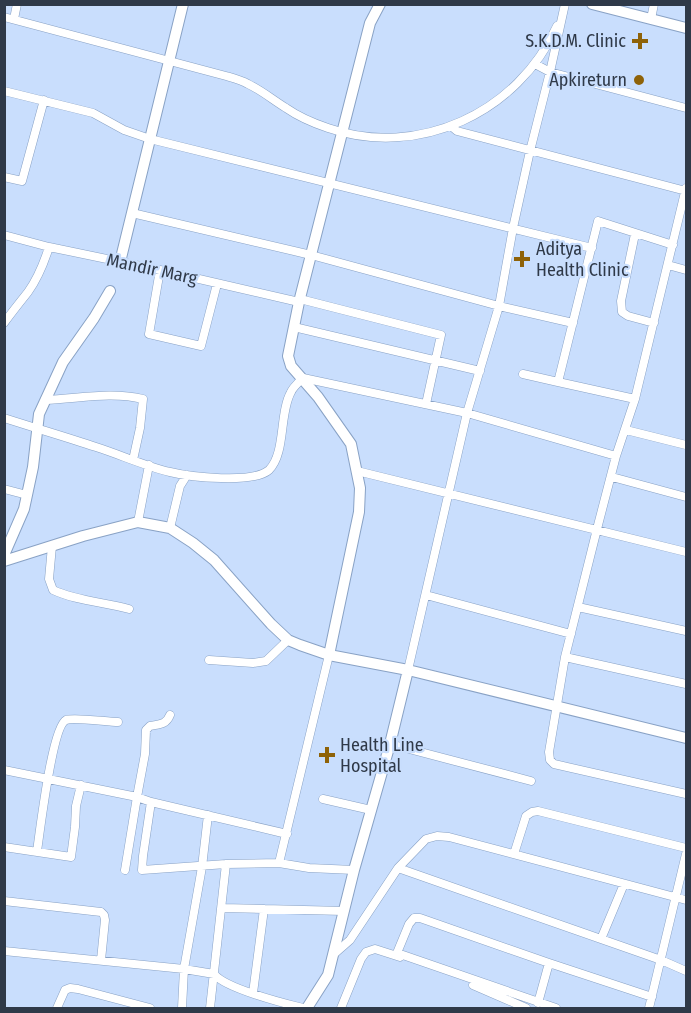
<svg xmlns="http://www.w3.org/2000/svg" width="691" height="1013" font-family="'Fira Sans Condensed',sans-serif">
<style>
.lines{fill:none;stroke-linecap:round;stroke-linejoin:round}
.street-casing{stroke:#89a2c5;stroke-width:9}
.secondary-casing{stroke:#89a2c5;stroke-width:12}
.street{stroke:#fff;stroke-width:8}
.secondary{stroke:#fff;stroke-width:10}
.poi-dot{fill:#8e6208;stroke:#c9defd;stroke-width:2}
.labels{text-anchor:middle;stroke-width:4.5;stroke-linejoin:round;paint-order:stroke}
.poi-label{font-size:18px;fill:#2f3948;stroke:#c9defd;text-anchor:end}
.street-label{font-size:18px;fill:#2f3948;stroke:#c9defd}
</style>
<rect width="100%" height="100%" fill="#c9defd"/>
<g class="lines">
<defs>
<path id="street" d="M4 17 226 76C233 78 241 80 248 84 261 90 273 100 286 108 299 117 313 123 328 128 418 159 518 113 557 26
M14 19 17 4
M651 19 654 4
M535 64 550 72 686 108
M4 91 93 113 124 130 150 139 592 248
M451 126 457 131 686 191
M4 177 22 181 44 100
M686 188 635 399 616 456 597 529 565 657 549 752 550 760 554 764 686 794
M132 213 311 255 499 306 573 323
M635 234 621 301 622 312 628 316 654 323
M4 235 49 247 160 270 299 302
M668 265 686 270
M160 270 149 334 201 346 217 284
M300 299 441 335 426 404
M4 323C12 312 20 302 28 292 38 278 44 263 49 247
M294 327 480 371
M523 374 558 382
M635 399 558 382 561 370 598 221 673 245
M45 400C78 399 110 391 143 399L140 428 133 460
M4 418C35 428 66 437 96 447 121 455 145 466 170 472 190 477 253 484 269 470 286 453 279 413 291 392 293 387 299 382 303 378L467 413 616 456
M626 430 686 445
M357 471 686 552
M612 477 686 497
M4 489 27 495
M138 522 149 465
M170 528 180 486 187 475
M52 546 49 579 53 590C77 601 103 602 129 609
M426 595 571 634
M578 607 686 631
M565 657 686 684
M209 660 253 663 266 661 288 640
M408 670 467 413 499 306 513 228 530 151 550 72 565 4
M390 744 531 781
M4 770 137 797 151 802 287 834
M323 799 371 810
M151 802 143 856 142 870 226 864 279 863 309 868 354 870
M4 847 71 857 75 827 76 806 81 785
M37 851C40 832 52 727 66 720 73 717 108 722 118 722
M514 854 526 816 532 812 538 811 686 848
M279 863 329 655
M398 868 661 960 686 971
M125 870 137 797 145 754 146 730 150 726C159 724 166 725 170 715
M4 901 101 912 104 915 105 920 101 960
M222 908 344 911
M601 939 624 884
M4 951 184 969 214 974C225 988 283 1003 303 1008
M334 954 350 940 398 868 426 839 437 836 449 837 686 900
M473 985 526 1008
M253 993 264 909
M538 1003 549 963
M57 1008 65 990 70 988 78 989 150 1008
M182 1008 184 969 202 867 208 815
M210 1008 226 864
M341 1008 361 959 366 952 375 949 400 957
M556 1008 397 953 409 924 414 918H420L549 963 652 997
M649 1008 686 854"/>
<path id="secondary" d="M592 4 686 28
M120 262 183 4
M4 555 24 509 33 467 39 414 63 362 94 318 110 291
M4 561 83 536 138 522 170 528 193 543 214 560 271 624 288 640 300 645 329 655 408 670 686 738
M329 655 359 512 360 488 351 444 318 397 291 366 288 356 299 302 370 23 380 4
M307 1008 328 975 354 870 390 744 408 670"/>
</defs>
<use href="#street" class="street-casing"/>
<use href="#secondary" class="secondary-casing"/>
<use href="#street" class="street"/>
<use href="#secondary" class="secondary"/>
</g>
<g class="poi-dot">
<path d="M637 32h6v6h6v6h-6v6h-6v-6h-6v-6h6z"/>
<circle cx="639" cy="80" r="6"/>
<path d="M519 250h6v6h6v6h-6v6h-6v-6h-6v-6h6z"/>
<path d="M324 746h6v6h6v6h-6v6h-6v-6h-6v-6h6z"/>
</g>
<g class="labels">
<g class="poi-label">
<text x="626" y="47">S.K.D.M. Clinic</text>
<text x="627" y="86">Apkireturn</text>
<text x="536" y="255" text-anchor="start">Aditya<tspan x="536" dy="21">Health Clinic</tspan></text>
<text x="340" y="751" text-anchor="start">Health Line<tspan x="340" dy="21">Hospital</tspan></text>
</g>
<g class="street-label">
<text transform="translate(152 269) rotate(12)" y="6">Mandir Marg</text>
</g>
</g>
<rect width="691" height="1013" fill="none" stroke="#2f3948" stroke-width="12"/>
</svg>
